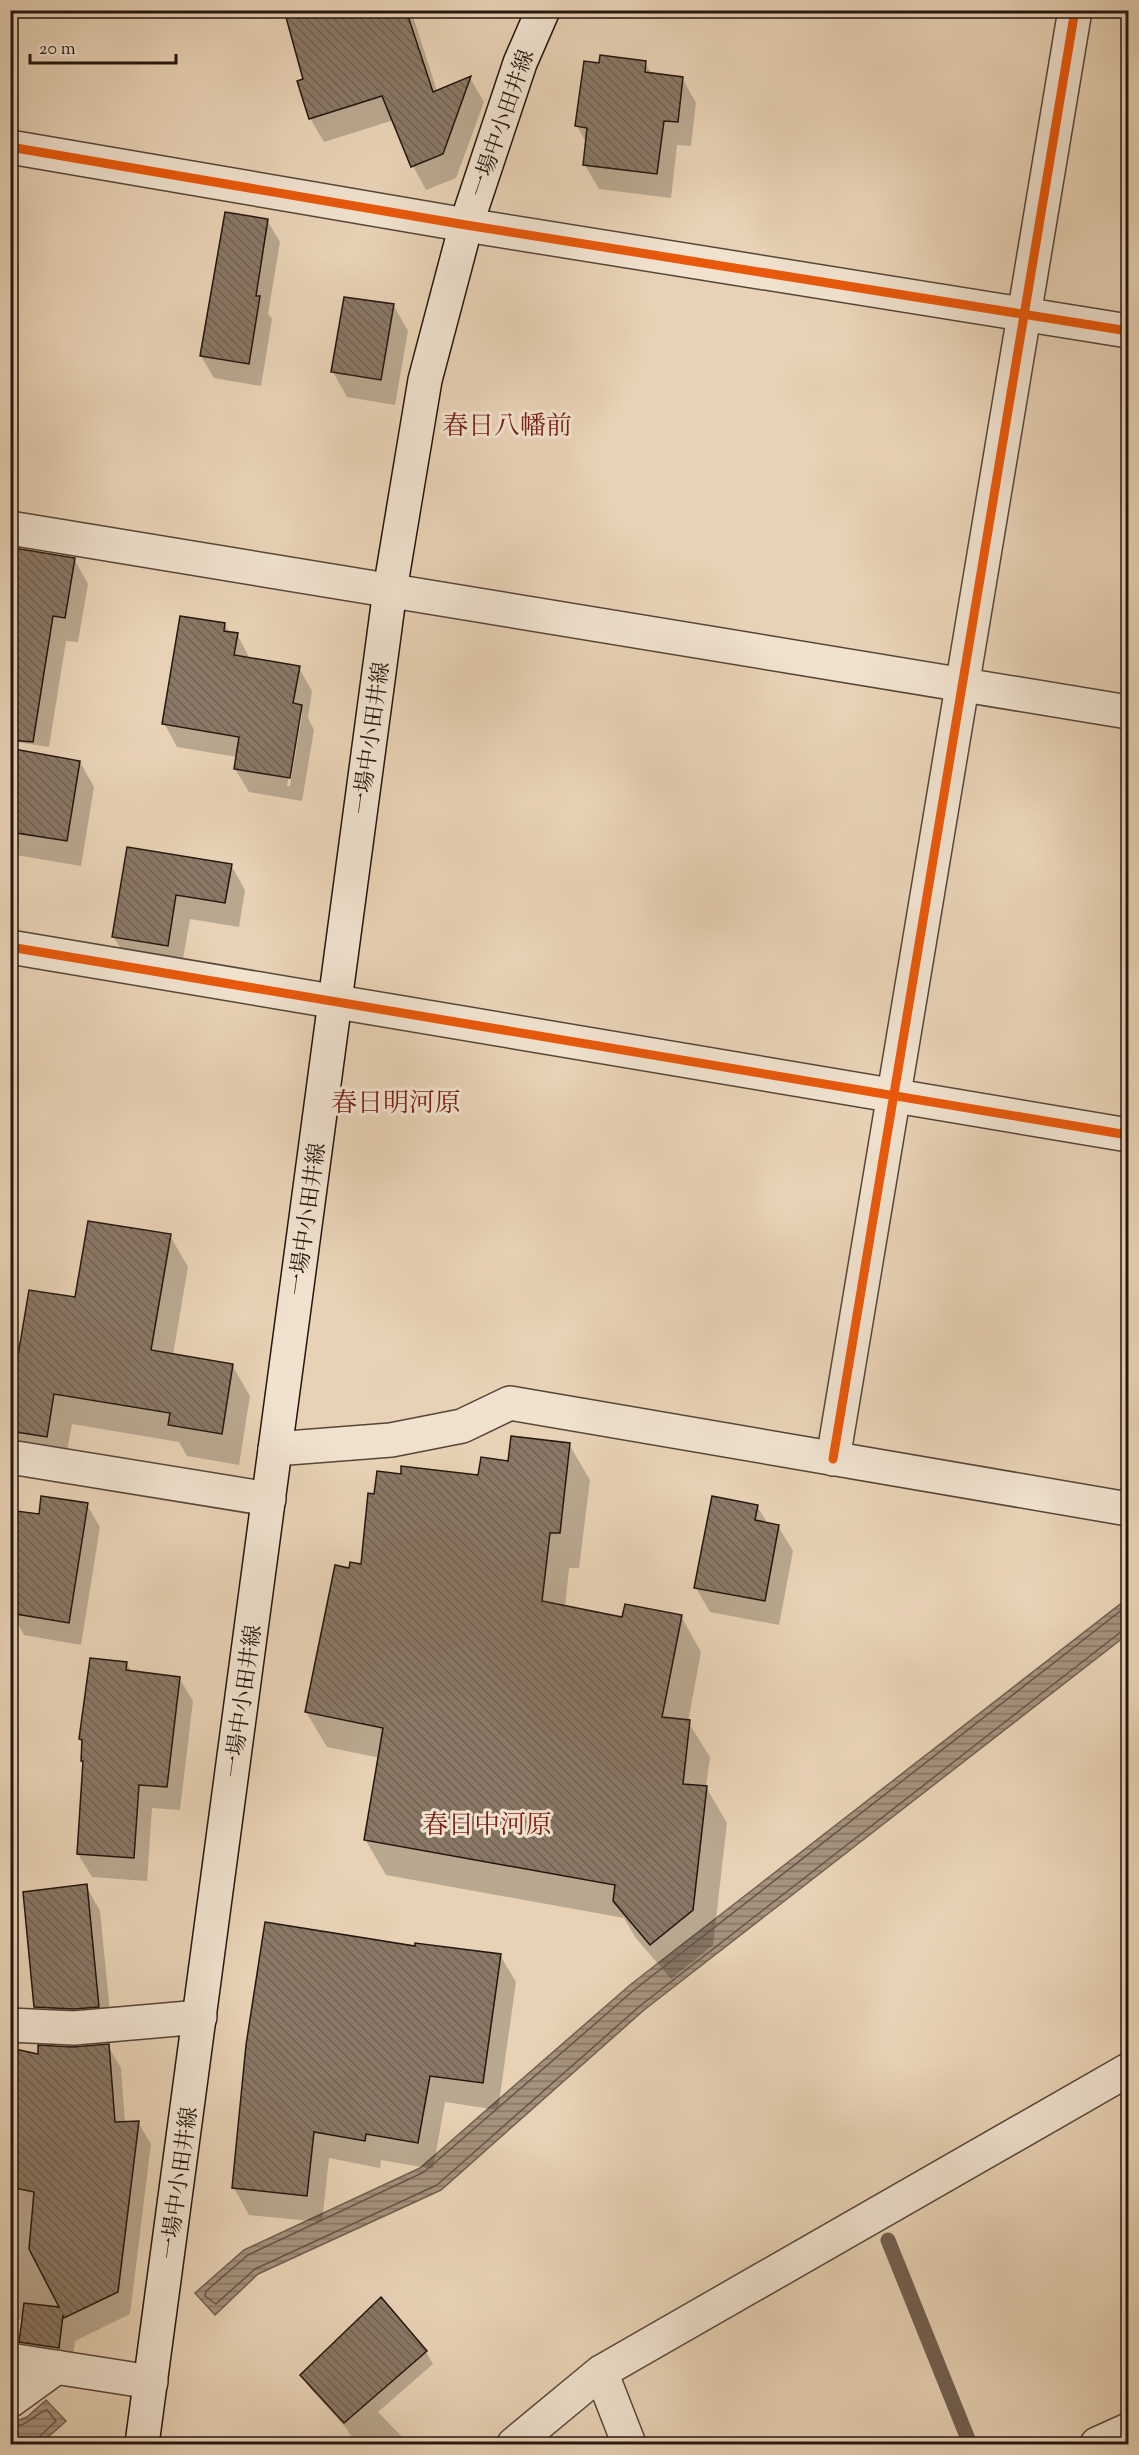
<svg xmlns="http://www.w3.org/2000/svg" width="1139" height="2455" font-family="'Sorts Mill Goudy','Noto Serif JP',serif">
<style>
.water{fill:url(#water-rules);stroke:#726051;stroke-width:1.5}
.shadow{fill:#0003;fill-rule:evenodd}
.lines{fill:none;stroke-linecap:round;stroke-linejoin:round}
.shore{stroke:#665446;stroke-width:1.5}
.stream{stroke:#726051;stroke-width:15}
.building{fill:url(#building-back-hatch);stroke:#251610;stroke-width:1.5}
.minor-casing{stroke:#564539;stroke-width:36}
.secondary-casing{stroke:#251610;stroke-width:36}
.minor{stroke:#f0e2cf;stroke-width:33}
.secondary{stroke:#f0e2cf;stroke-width:33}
.cycleway-casing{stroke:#f0e2cf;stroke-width:13}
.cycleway{stroke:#e8590c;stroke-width:9}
.labels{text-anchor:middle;stroke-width:6;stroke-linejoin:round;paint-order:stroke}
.street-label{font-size:22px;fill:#251610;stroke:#f0e2cf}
.quarter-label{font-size:26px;fill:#7a1f14;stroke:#f0e2cf}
</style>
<defs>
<pattern id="water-rules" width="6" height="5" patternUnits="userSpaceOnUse" patternTransform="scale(1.5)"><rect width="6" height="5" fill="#a6927d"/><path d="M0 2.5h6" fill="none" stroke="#877665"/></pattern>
<pattern id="building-back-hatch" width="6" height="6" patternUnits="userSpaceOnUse" patternTransform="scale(1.5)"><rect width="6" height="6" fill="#8a7866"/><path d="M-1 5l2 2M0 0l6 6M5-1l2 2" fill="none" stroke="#716153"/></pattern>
</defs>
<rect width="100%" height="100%" fill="#e8d2b5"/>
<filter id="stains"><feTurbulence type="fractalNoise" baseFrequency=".00333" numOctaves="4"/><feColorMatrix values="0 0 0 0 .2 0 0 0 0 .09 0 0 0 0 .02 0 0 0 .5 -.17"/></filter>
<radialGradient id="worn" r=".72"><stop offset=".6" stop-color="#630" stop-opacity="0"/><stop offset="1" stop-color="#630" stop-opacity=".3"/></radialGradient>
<path class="water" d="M1128 1598V1634L644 2010 441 2190 258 2274 215 2315 195 2293 244 2250 420 2168 630 1985Z
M46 2400 66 2421C43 2442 43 2445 11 2444V2423L27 2417Z"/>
<path class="shadow" d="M285 10H411L437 91 470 78 484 102 456 178 426 190 413 166 394 120 324 142 310 118 305 80Z
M645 63 652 74 682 78 696 103 691 146 677 145 671 198 599 189 585 165 587 144 577 126 600 65Z
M267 220 280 242 268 314 272 319 261 386 214 378 201 356Z
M394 306 408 331 395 405 347 397 333 372Z
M74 559 88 584 78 642 66 641 49 747 10 741V576Z
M225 624 229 633 237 634 250 659 299 668 312 691 308 718 314 730 302 801 249 792 235 769 237 757 177 747 164 723ZM300 707 302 715 290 786H287Z
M80 762 94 787 81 866 16 855 10 846V779Z
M128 849 231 865 245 890 239 927 190 919 181 970 128 961 113 936Z
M170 1236 188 1267 173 1355 232 1365 250 1396 239 1465 187 1456 179 1442 72 1424 64 1468 25 1462 10 1436V1412L76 1299Z
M569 1444 590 1480 579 1568H569L565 1607 624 1619 681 1616 701 1652 688 1722 710 1757 706 1787 727 1823 713 1945 671 1979 635 1937 624 1918 386 1875 365 1839 380 1758 327 1747 306 1712 350 1570 362 1566 376 1495 402 1475 480 1477 509 1462Z
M87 1505 100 1527 81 1645 24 1635 11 1612 40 1516Z
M757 1506 768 1524 778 1526 793 1551 779 1625 710 1612 696 1588Z
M126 1663 132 1672 179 1678 193 1701 180 1810 152 1808 147 1881 92 1877 78 1854 85 1765 83 1761 84 1744 81 1739Z
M86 1886 100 1911 112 2032H50L36 2007Z
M416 1947 500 1955 516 1982 498 2110 445 2102 433 2169 381 2160 380 2168 329 2158 322 2222 249 2215 234 2188Z
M108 2046 121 2068 125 2123 138 2122 151 2144 130 2314 75 2341 71 2370 33 2365 20 2342 23 2320 10 2318V2050L40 2056 73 2048Z
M381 2299 426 2352 433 2364 378 2412 409 2444H356L346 2428 309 2387 302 2375Z
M584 2438 588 2444H568Z"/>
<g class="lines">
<path class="shore" d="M1128 1605 634 1990 424 2172 248 2255 206 2291 205 2296 216 2304 255 2269 437 2185 641 2005 1122 1631 1128 1630
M10 2428C30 2425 34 2414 47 2410L56 2421 38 2438 37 2444"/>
<path class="stream" d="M888 2240 970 2444"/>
</g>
<path class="building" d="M284 10H406L433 92 471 76 443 154 411 167 382 96 309 119 297 81 303 79Z
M600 55 646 61 645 72 683 77 678 122 664 121 657 174 583 165 587 128 575 126 584 61 599 63Z
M225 212 268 219 256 296H260L249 364 200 356Z
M344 297 394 304 381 380 331 372Z
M14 548 75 558 65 618 53 616 33 742 10 740V566Z
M180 616 225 623 224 631 238 633 234 655 300 666 293 703 302 705 290 778 234 769 239 737 162 724Z
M14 749 80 761 67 841 10 832V770Z
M127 847 232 864 225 903 176 895 168 946 112 937Z
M88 1221 171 1234 151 1350 233 1364 222 1434 168 1425 170 1413 54 1394 47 1437 10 1431V1403L29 1290 75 1297Z
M511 1436 570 1443 560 1533H550L542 1601 622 1617 625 1604 682 1615 662 1717 690 1720 683 1784 707 1786 693 1910 650 1945 613 1901 615 1885 364 1840 383 1728 305 1712 335 1565 349 1568 350 1562 361 1564 368 1493 374 1494 377 1471 401 1474V1466L478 1475 481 1457 508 1461Z
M41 1496 88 1503 69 1623 10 1613V1545L16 1511 39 1514Z
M712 1496 758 1505 755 1520 779 1525 765 1601 694 1588Z
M90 1658 127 1662 126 1670 180 1677 167 1787 139 1785 134 1858 77 1854 83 1761H81L82 1740 79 1739Z
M87 1884 99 2007 74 2009 34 2007 23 1892Z
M265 1922 415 1946V1943L501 1954 483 2083 430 2076 418 2143 366 2134 365 2141 314 2132 307 2196 232 2188 246 2045Z
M109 2044 115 2122 139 2121 118 2292 64 2318 63 2315 59 2348 19 2342 24 2303 59 2307 29 2249 34 2192 10 2187V2048L38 2054V2045L73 2047Z
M381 2297 427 2351 344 2423 300 2375Z"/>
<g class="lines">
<defs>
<path id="minor" d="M10 147 466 225 1128 331
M10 528 1128 712
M10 947 1128 1135
M275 1449 391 1440 462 1426 510 1403 1128 1509
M10 1457 269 1499
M833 1459 1075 10
M10 2025 74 2028 200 2017
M10 2360 151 2382
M601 2372 629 2444
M10 2401 57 2367
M514 2444 601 2372 1128 2070
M1097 2444 1128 2430"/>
<path id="secondary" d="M142 2444 390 590 425 380 466 225 520 63 543 10"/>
</defs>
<use href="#minor" class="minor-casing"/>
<use href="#secondary" class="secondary-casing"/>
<use href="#minor" class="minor"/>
<use href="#secondary" class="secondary"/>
<defs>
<path id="cycleway" d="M10 147 466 225 1128 331
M10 947 1128 1135
M833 1459 1075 10"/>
</defs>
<use href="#cycleway" class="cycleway-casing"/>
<use href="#cycleway" class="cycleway"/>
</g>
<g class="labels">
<g class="street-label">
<text transform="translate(501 123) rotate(-71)" y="8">一場中小田井線</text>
<text transform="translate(370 738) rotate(-82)" y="8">一場中小田井線</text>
<text transform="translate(306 1219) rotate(-82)" y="8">一場中小田井線</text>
<text transform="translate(242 1701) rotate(-82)" y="8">一場中小田井線</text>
<text transform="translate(178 2183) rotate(-82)" y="8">一場中小田井線</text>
</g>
<g class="quarter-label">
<text x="507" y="434">春日八幡前</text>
<text x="396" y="1111">春日明河原</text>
<text x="487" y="1833">春日中河原</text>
</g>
</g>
<rect width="1139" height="2455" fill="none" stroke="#e8d2b5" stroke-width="36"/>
<rect x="12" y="12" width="1115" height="2431" fill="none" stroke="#251610" stroke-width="3"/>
<rect x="18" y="18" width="1103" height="2419" fill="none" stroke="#251610" stroke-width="1.5"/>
<path d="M30 54v9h146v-9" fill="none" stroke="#251610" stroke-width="3"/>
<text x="39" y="54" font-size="18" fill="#251610" stroke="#f0e2cf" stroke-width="4.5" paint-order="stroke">20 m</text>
<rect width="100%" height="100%" filter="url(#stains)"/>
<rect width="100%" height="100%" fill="url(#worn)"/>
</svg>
